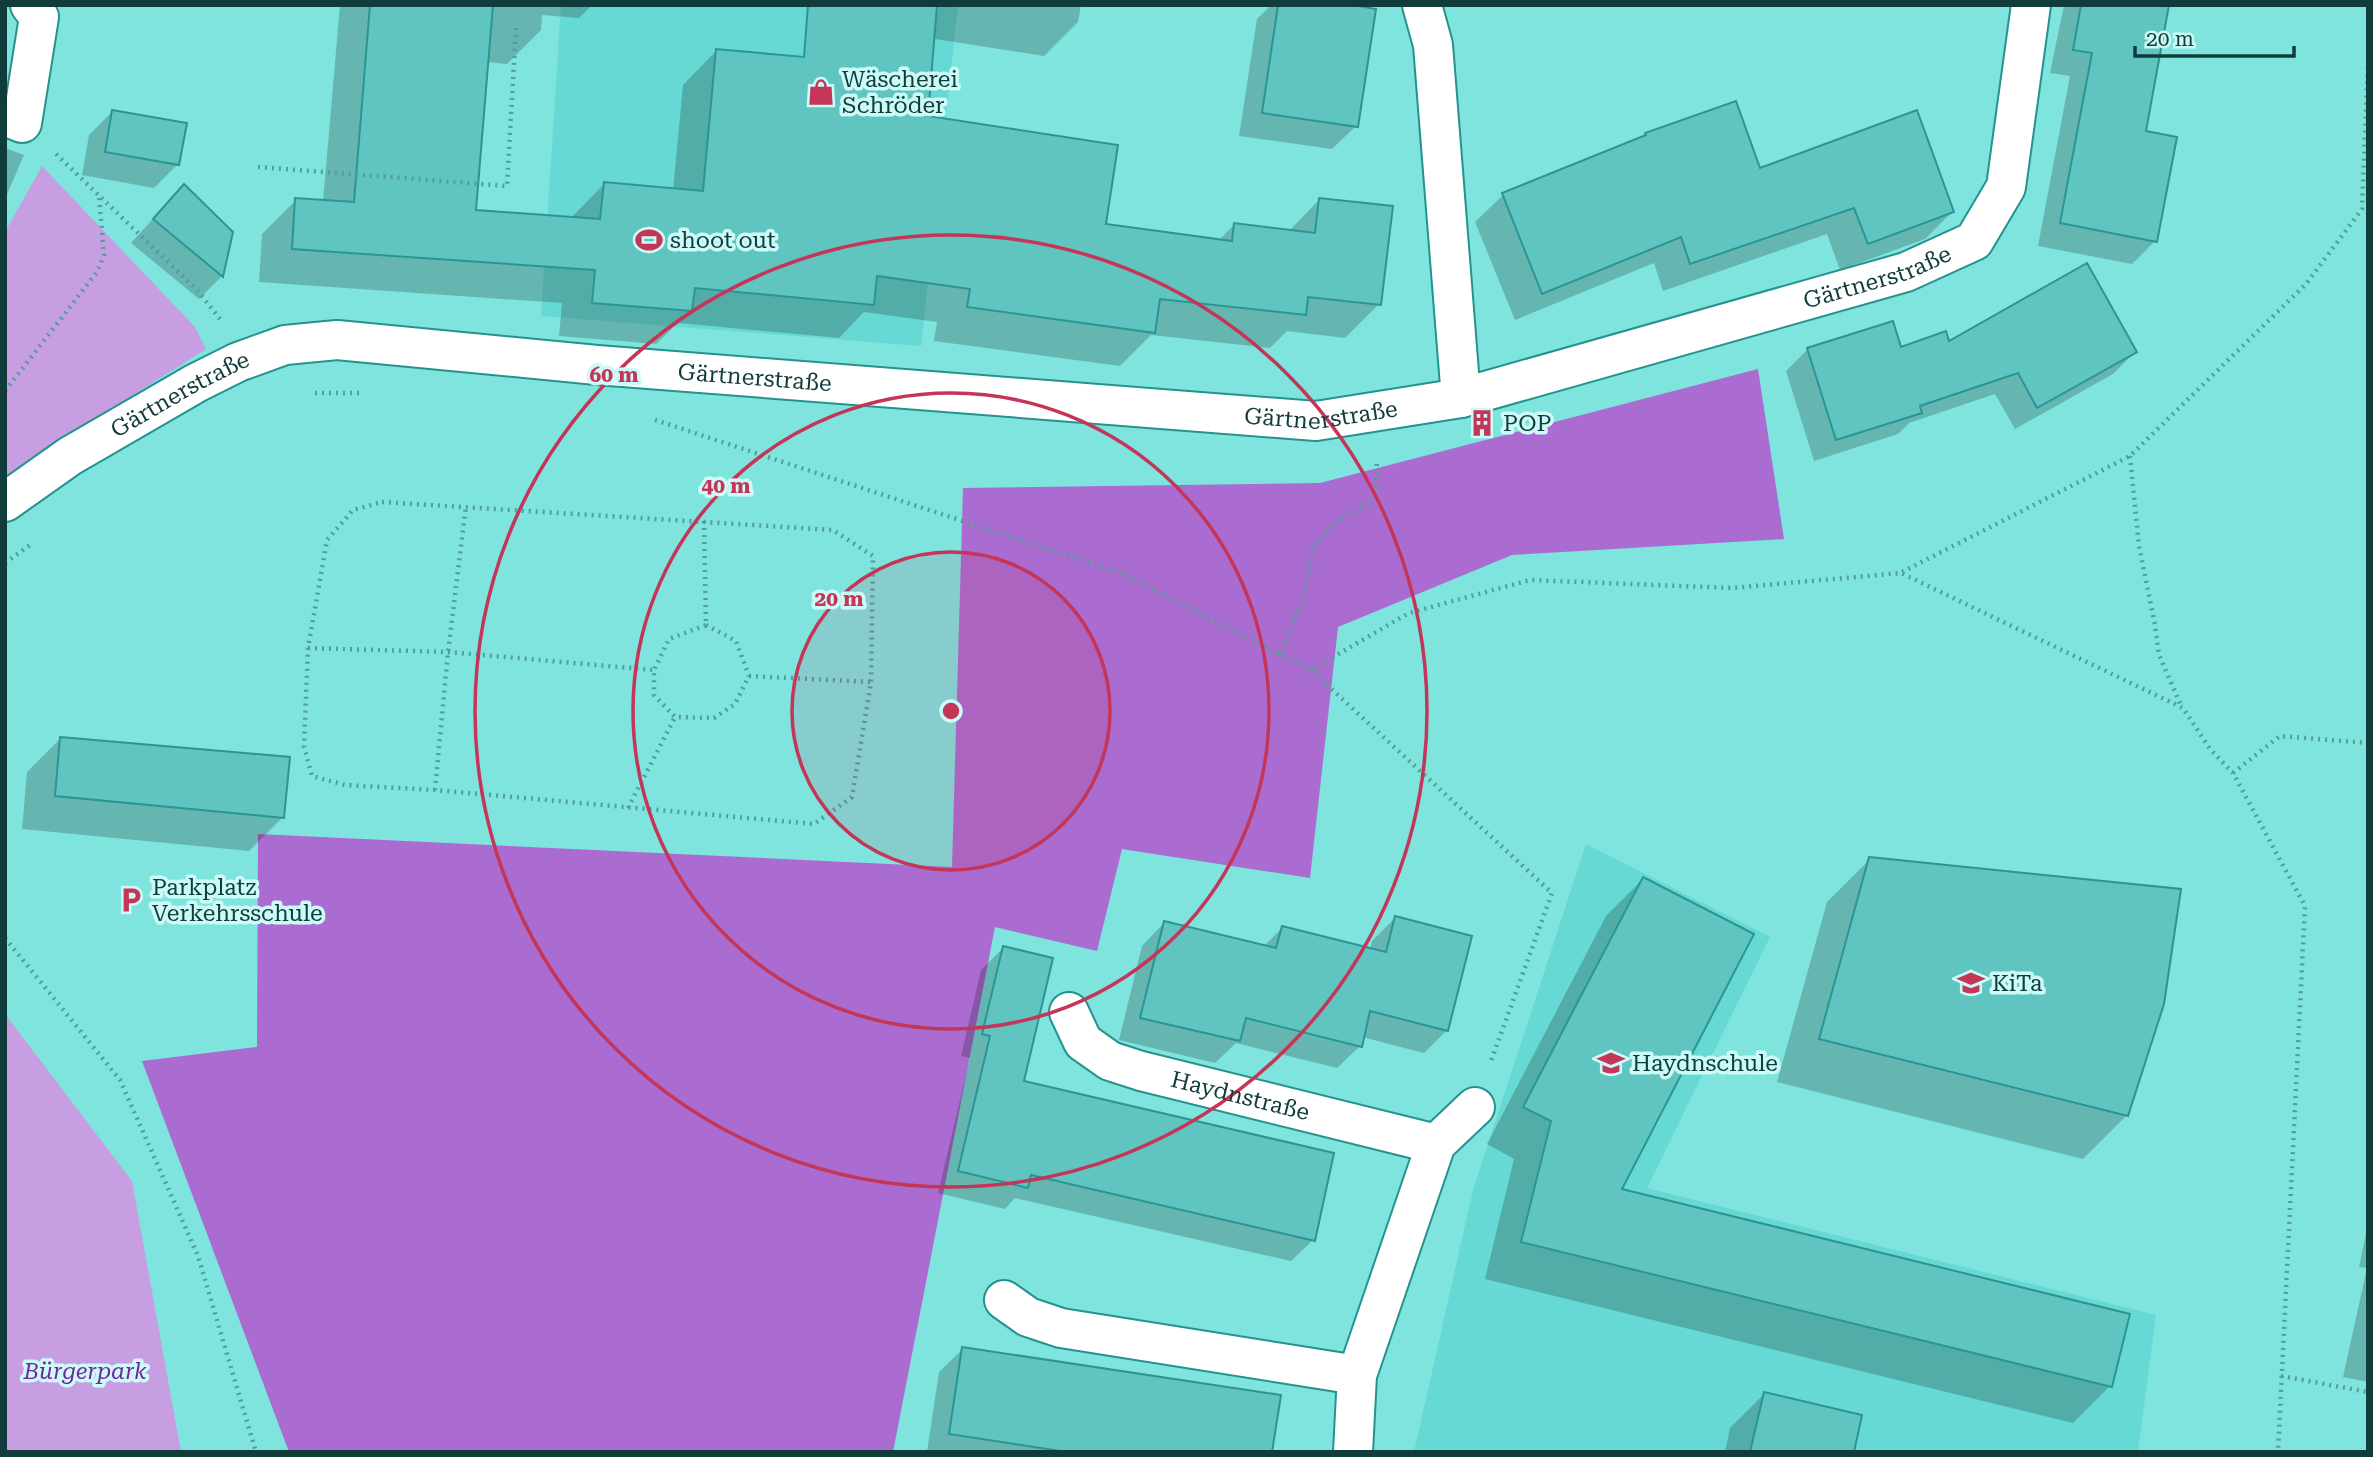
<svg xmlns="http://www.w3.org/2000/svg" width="2373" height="1457" font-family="'Roboto Serif',serif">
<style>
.built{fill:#67d9d4}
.green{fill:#c79ee2}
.forest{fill:#aa6cd0}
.shadow{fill:#0003}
.building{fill:#60c5c0;stroke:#2a9693;stroke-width:2}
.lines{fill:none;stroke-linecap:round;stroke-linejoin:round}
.minor-casing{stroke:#24938f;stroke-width:42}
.path{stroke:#519e9a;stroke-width:4.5;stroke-dasharray:2 5;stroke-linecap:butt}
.minor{stroke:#fff;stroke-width:38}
.ring{fill:none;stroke:#c43557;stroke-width:3.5}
.labels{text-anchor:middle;stroke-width:7;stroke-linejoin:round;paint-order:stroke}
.poi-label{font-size:23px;fill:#103c3b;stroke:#ccfaf7;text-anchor:start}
.street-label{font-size:23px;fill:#103c3b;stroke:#ccfaf7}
.park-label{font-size:23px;font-style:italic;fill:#75269e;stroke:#ccfaf7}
.centre{fill:#c43557;stroke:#ccfaf7;stroke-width:3.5}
.ring-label{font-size:21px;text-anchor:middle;font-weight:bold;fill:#c43557;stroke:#ccfaf7;stroke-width:7;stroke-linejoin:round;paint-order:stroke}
</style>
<rect width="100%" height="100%" fill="#7fe3de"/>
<path class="built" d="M561 5H958L921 346 541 316Z
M1586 844 1770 937 1647 1188 2156 1315 2138 1452H1414L1473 1190Z"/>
<path class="green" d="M42 166 195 327 206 349 5 476V232Z
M5 1014 132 1181 181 1452H5Z"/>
<path class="forest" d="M1758 369 1784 539 1512 555 1338 627 1310 878 1122 849 1097 951 995 927 893 1452H289L142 1061 257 1047 258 834 952 867 963 488 1320 483Z"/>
<path class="shadow" d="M340 5H592L579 18 542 15 541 30 507 64 487 62 474 212 570 219 604 184 673 190 683 85 716 51 926 117 1104 226 1218 241 1234 225 1288 232 1319 200 1379 304 1345 338 1287 331 1270 348 1151 335 1120 366 934 341 937 322 864 312 839 338 678 323 656 344 559 336 562 303 259 282 262 234 296 200 323 202Z
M928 5H1081L1078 22 1044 56 923 37Z
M1271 5H1342L1356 126 1332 149 1239 136 1257 19Z
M2064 5H2168L2144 132 2155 241 2132 264 2038 246 2070 76 2050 73Z
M1735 103 1759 171 1952 212 1925 239 1840 270 1827 234 1663 291 1654 263 1515 320 1475 222 1503 195 1640 139 1646 134Z
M113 111 178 164 154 188 82 175 89 135Z
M5 148 24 155 5 199Z
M161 210 222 276 199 299 131 243Z
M1948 343 2135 352 2113 374 2015 429 1995 394 1909 423 1898 434 1814 461 1786 371 1808 349H1900Z
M61 738 283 817 249 851 22 829 27 772Z
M1870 859 2126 1116 2083 1159 1777 1082 1827 902Z
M1643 879 1619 1190 2110 1386 2073 1423 1485 1279 1514 1159 1487 1144 1606 916Z
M1395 918 1447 1030 1424 1053 1362 1037 1360 1046 1337 1068 1236 1043 1215 1063 1119 1040 1142 946 1164 923 1263 947 1282 928 1370 950 1372 941Z
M1003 948 1022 1083 1313 1240 1291 1261 1015 1198 1005 1209 938 1193 970 1058 961 1056 981 970Z
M2368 1223V1382L2343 1377 2367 1268 2359 1267Z
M963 1349 1270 1452H927L939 1372Z
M1764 1394 1852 1452H1725L1730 1428Z"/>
<path class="building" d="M370 5H493L476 210 600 219 604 182 703 191 716 49 804 57 808 5H937L928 116 1118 145 1106 224 1232 241 1234 223 1315 233 1319 198 1393 206 1381 305 1308 297 1306 315 1160 299 1155 333 967 307 970 289 877 276 874 305 695 288 692 311 592 303 595 270 292 249 295 198 354 202Z
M1278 5H1353L1376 9 1358 127 1262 113Z
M2081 5H2169L2146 131 2177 137 2157 242 2060 223 2092 53 2073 50Z
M1736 101 1760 168 1917 110 1954 212 1868 244 1854 208 1690 264 1681 237 1542 294 1502 193 1646 135 1645 133Z
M112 110 187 123 179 165 105 152Z
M184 184 233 232 223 277 153 219Z
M2087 263 2137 352 2037 408 2018 373 1920 406 1922 413 1836 440 1807 348 1893 321 1901 347 1946 331 1949 341Z
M60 737 290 757 284 818 55 796Z
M1869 857 2181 889 2164 1004 2128 1116 1819 1039Z
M1643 877 1754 934 1622 1189 2130 1314 2112 1387 1521 1242 1551 1121 1523 1107Z
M1395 916 1472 936 1448 1031 1370 1011 1362 1047 1246 1018 1240 1041 1140 1018 1164 921 1276 948 1282 926 1386 952Z
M1003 946 1053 958 1024 1081 1334 1153 1315 1241 1031 1175 1028 1188 958 1171 990 1036 982 1034Z
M962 1347 1281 1395 1272 1452H1067L949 1434Z
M1764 1392 1862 1415 1854 1452H1750Z"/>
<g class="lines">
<defs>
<g id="minor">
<path d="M1422 5 1433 45 1461 398"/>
<path d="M5 116 22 123 39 17 30 5"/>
<path id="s1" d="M5 502 70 456 196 383 238 362 285 345 337 340 597 365 1316 421 1461 398 1906 272 1974 241 2006 187 2031 5"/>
<path id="s2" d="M1069 1012 1083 1042 1110 1061 1141 1071 1436 1144"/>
<path d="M1004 1300 1028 1317 1061 1328 1357 1375"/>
<path d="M1353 1452 1357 1375 1436 1144 1475 1107"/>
</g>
</defs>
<use href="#minor" class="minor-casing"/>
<path class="path" d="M56 154 197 290 220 319
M258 167 507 186 516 28
M5 391 97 272 104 255 99 195
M315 393H359
M655 420 1121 573 1311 670 1409 613 1530 580 1732 588 1901 573 2183 708 2210 749 2233 773 2305 906 2278 1452
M2130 456 2139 546 2155 625 2159 655 2182 708
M382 502 833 530 873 556 871 682 852 797 814 824 435 790 345 785 312 776 304 746 308 648 327 540 353 510Z
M704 521 706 625
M5 563 30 545
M1902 572 2130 456 2306 284 2362 209 2368 64
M706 625 736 641 749 676 735 704 714 718 675 717 654 695V670L669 639Z
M308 648 448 652 654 670
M1280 655 1304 596 1313 548 1326 532 1340 519 1366 505 1376 490 1377 459
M1311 670 1552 893 1490 1064
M749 676 871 682
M2233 773 2280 736 2368 743
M435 790 448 652 466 506
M628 808 675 717
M5 938 120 1080 198 1256 256 1452
M2281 1376 2368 1392"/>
<use href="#minor" class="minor"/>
</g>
<circle cx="951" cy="711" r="159" fill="#c43557" fill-opacity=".12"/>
<g class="ring">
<circle cx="951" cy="711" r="159"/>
<circle cx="951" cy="711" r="318"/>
<circle cx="951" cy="711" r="476"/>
</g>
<defs>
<symbol id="shop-bare" viewBox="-9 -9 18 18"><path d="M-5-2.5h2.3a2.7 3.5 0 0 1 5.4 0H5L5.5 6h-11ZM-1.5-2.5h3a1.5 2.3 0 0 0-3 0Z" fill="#c43557" stroke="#ccfaf7" stroke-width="2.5" paint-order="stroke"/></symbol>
<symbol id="stadium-bare" viewBox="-9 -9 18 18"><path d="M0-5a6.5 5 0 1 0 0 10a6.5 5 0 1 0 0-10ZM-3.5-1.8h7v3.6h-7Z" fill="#c43557" stroke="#ccfaf7" stroke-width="2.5" paint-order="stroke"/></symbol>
<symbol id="building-bare" viewBox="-9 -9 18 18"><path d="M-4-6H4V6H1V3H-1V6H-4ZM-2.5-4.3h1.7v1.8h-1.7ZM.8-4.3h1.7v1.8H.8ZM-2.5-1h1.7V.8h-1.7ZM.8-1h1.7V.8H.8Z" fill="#c43557" stroke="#ccfaf7" stroke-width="2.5" paint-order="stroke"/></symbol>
<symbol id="parking-bare" viewBox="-9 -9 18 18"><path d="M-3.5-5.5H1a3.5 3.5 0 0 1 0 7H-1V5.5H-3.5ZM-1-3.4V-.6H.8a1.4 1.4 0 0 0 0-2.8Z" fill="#c43557" stroke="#ccfaf7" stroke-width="2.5" paint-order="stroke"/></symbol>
<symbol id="school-bare" viewBox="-9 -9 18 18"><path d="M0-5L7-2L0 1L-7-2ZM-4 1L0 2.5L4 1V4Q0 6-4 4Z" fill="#c43557" stroke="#ccfaf7" stroke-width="2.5" paint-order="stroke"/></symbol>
</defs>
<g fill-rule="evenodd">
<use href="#shop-bare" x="802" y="73" width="38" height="38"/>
<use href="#stadium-bare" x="630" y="221" width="38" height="38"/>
<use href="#building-bare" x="1463" y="404" width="38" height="38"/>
<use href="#parking-bare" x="112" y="881" width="38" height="38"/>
<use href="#school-bare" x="1952" y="964" width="38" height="38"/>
<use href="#school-bare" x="1592" y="1044" width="38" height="38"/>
</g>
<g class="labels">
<g class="poi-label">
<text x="842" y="87">Wäscherei<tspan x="842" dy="26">Schröder</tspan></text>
<text x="670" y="248">shoot out</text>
<text x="1503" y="431">POP</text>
<text x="152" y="895">Parkplatz<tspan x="152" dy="26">Verkehrsschule</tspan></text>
<text x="1992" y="991">KiTa</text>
<text x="1632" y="1071">Haydnschule</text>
</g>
<g class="street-label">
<text dy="8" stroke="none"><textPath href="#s1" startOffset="1937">Gärtnerstraße</textPath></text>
<text dy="8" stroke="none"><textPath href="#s1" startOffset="794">Gärtnerstraße</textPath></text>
<text dy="8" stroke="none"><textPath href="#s1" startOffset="206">Gärtnerstraße</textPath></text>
<text dy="8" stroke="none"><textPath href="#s1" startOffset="1362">Gärtnerstraße</textPath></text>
<text dy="8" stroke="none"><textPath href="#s2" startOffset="201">Haydnstraße</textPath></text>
</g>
<g class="park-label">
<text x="85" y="1379">Bürgerpark</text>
</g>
</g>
<circle cx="951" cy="711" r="10" class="centre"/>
<g class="ring-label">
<text x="614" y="382">60 m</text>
<text x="726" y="493">40 m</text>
<text x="839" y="606">20 m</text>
</g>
<rect width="2373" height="1457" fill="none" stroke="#103c3b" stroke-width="14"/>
<path d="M2135 46v10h159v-10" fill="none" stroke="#103c3b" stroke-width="3.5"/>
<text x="2146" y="46" font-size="21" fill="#103c3b" stroke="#ccfaf7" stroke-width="5" paint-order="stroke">20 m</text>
</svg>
